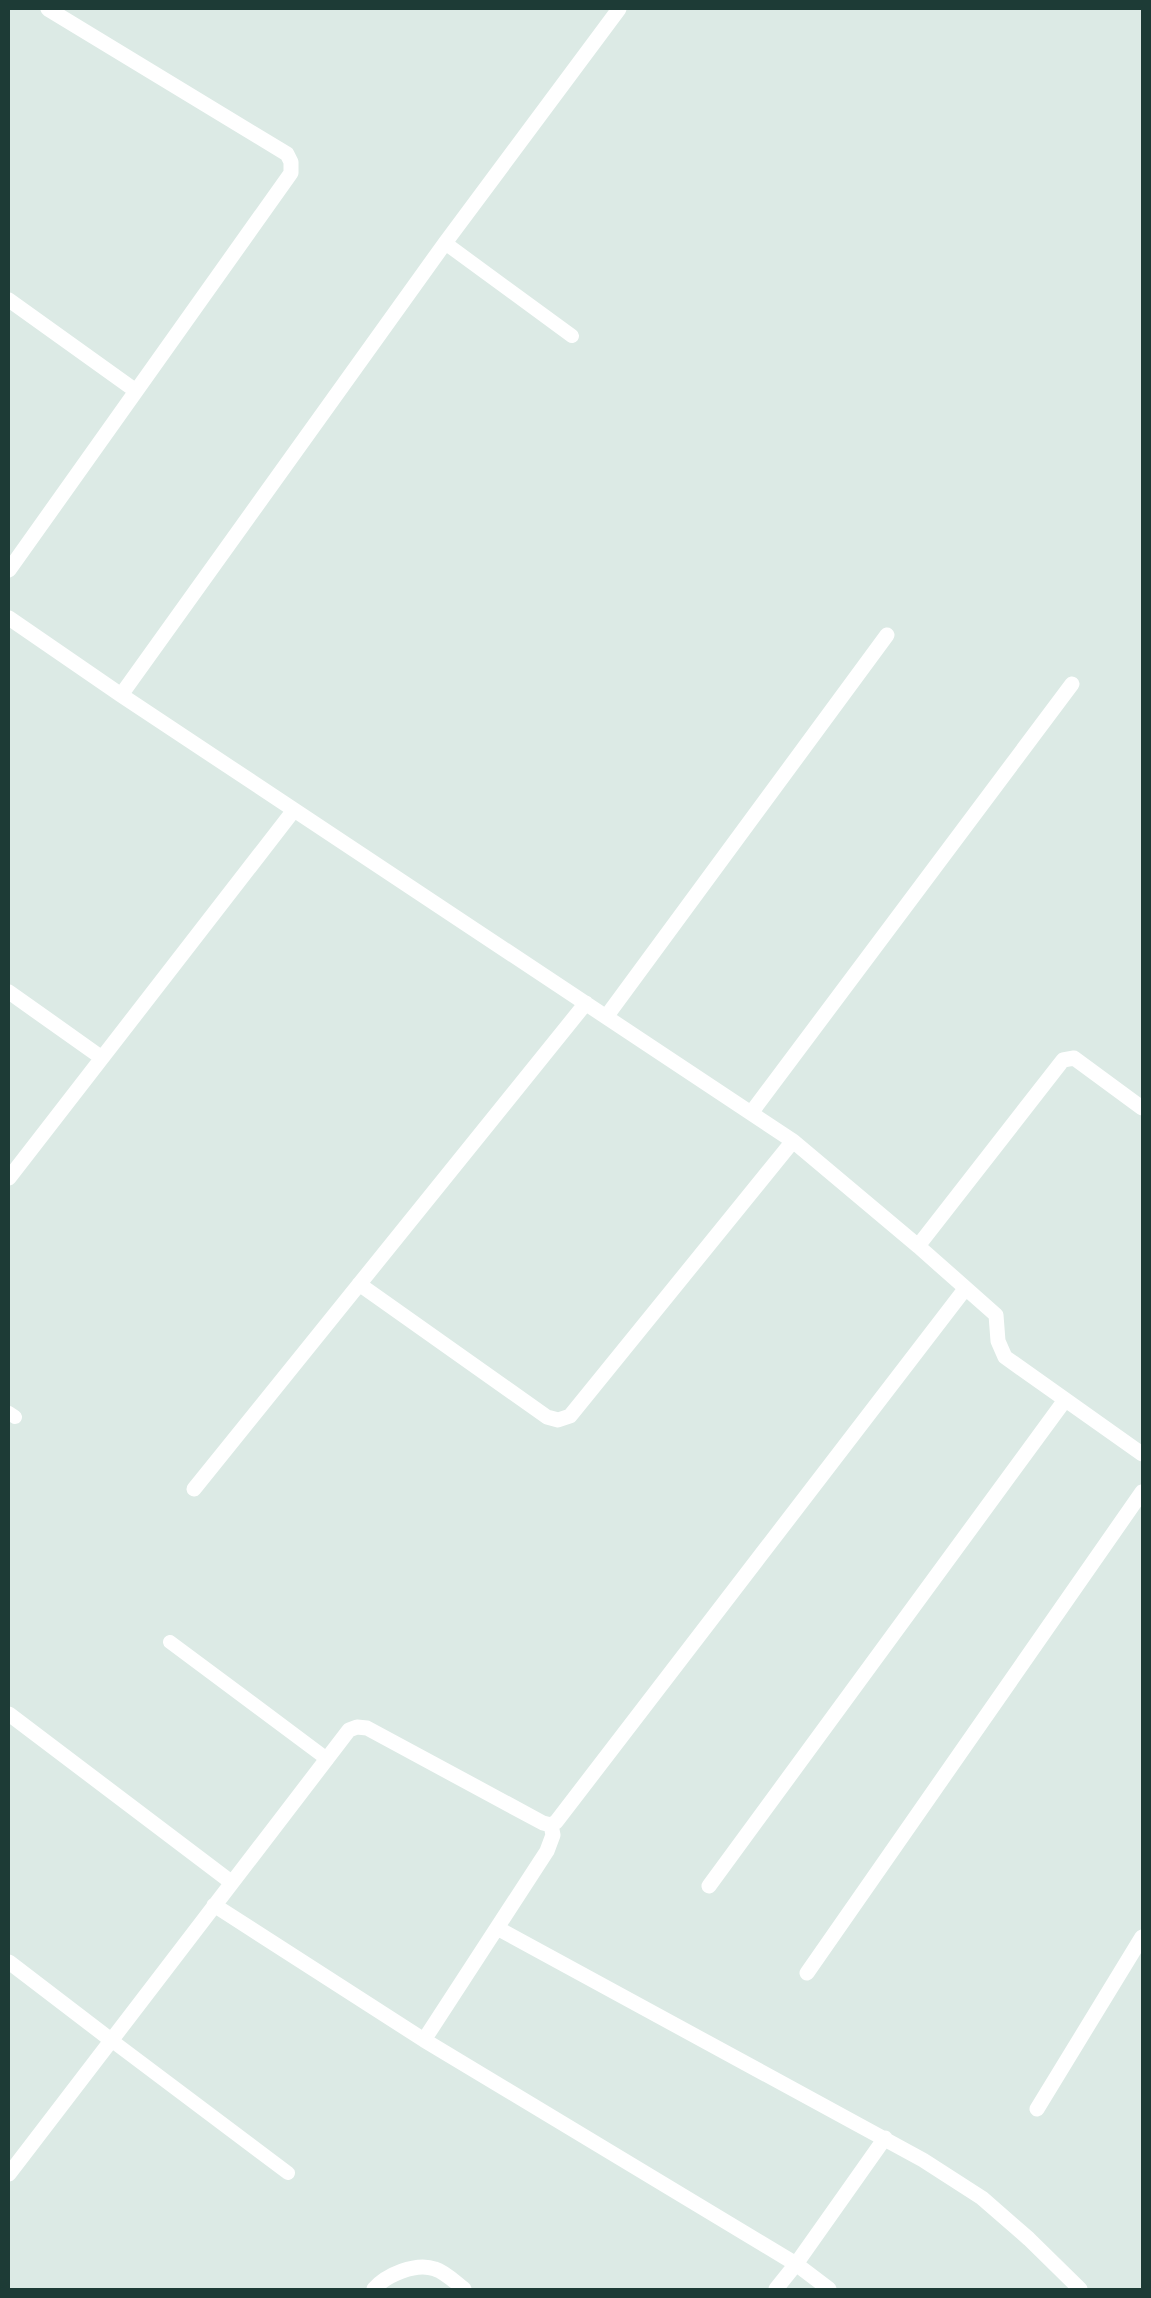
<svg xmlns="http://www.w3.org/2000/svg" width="1151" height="2298" font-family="'DejaVu Sans',sans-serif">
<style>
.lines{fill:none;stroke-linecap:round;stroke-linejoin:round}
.service{stroke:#fff;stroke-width:14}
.minor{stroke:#fff;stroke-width:15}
</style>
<rect width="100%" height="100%" fill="#dceae5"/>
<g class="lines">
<path class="service" d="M445 243 572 336
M9 1413 15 1417
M170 1642 327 1759
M111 2040 288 2173"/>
<path class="minor" d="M9 300 136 391
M9 570 291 173V162L287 154 48 9
M9 618 121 695 793 1141 918 1246 996 1315 998 1341 1005 1357 1142 1454
M121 695 445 243 619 9
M9 992 102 1058
M606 1017 887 635
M751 1113 1072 684
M9 1178 294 810
M918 1246 1063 1060 1074 1058 1142 1108
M359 1284 547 1417 558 1420 570 1416 793 1141
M194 1489 586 1003
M9 1714 231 1882
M709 1886 1065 1400
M214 1905 424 2040 796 2264 776 2289
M497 1928 923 2160 982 2198 1029 2239 1080 2289
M9 1962 111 2040
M807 1973 1142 1492
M424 2040 547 1851 553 1835 551 1825
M1037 2109 1142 1937
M9 2174 349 1730 357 1727 367 1728 543 1823 551 1825 556 1822 965 1289
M374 2289C386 2275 416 2262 435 2269 445 2272 456 2283 464 2289
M829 2289 796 2264 885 2138"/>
</g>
<rect width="1151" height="2298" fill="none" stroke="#1d3b36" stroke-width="20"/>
</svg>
